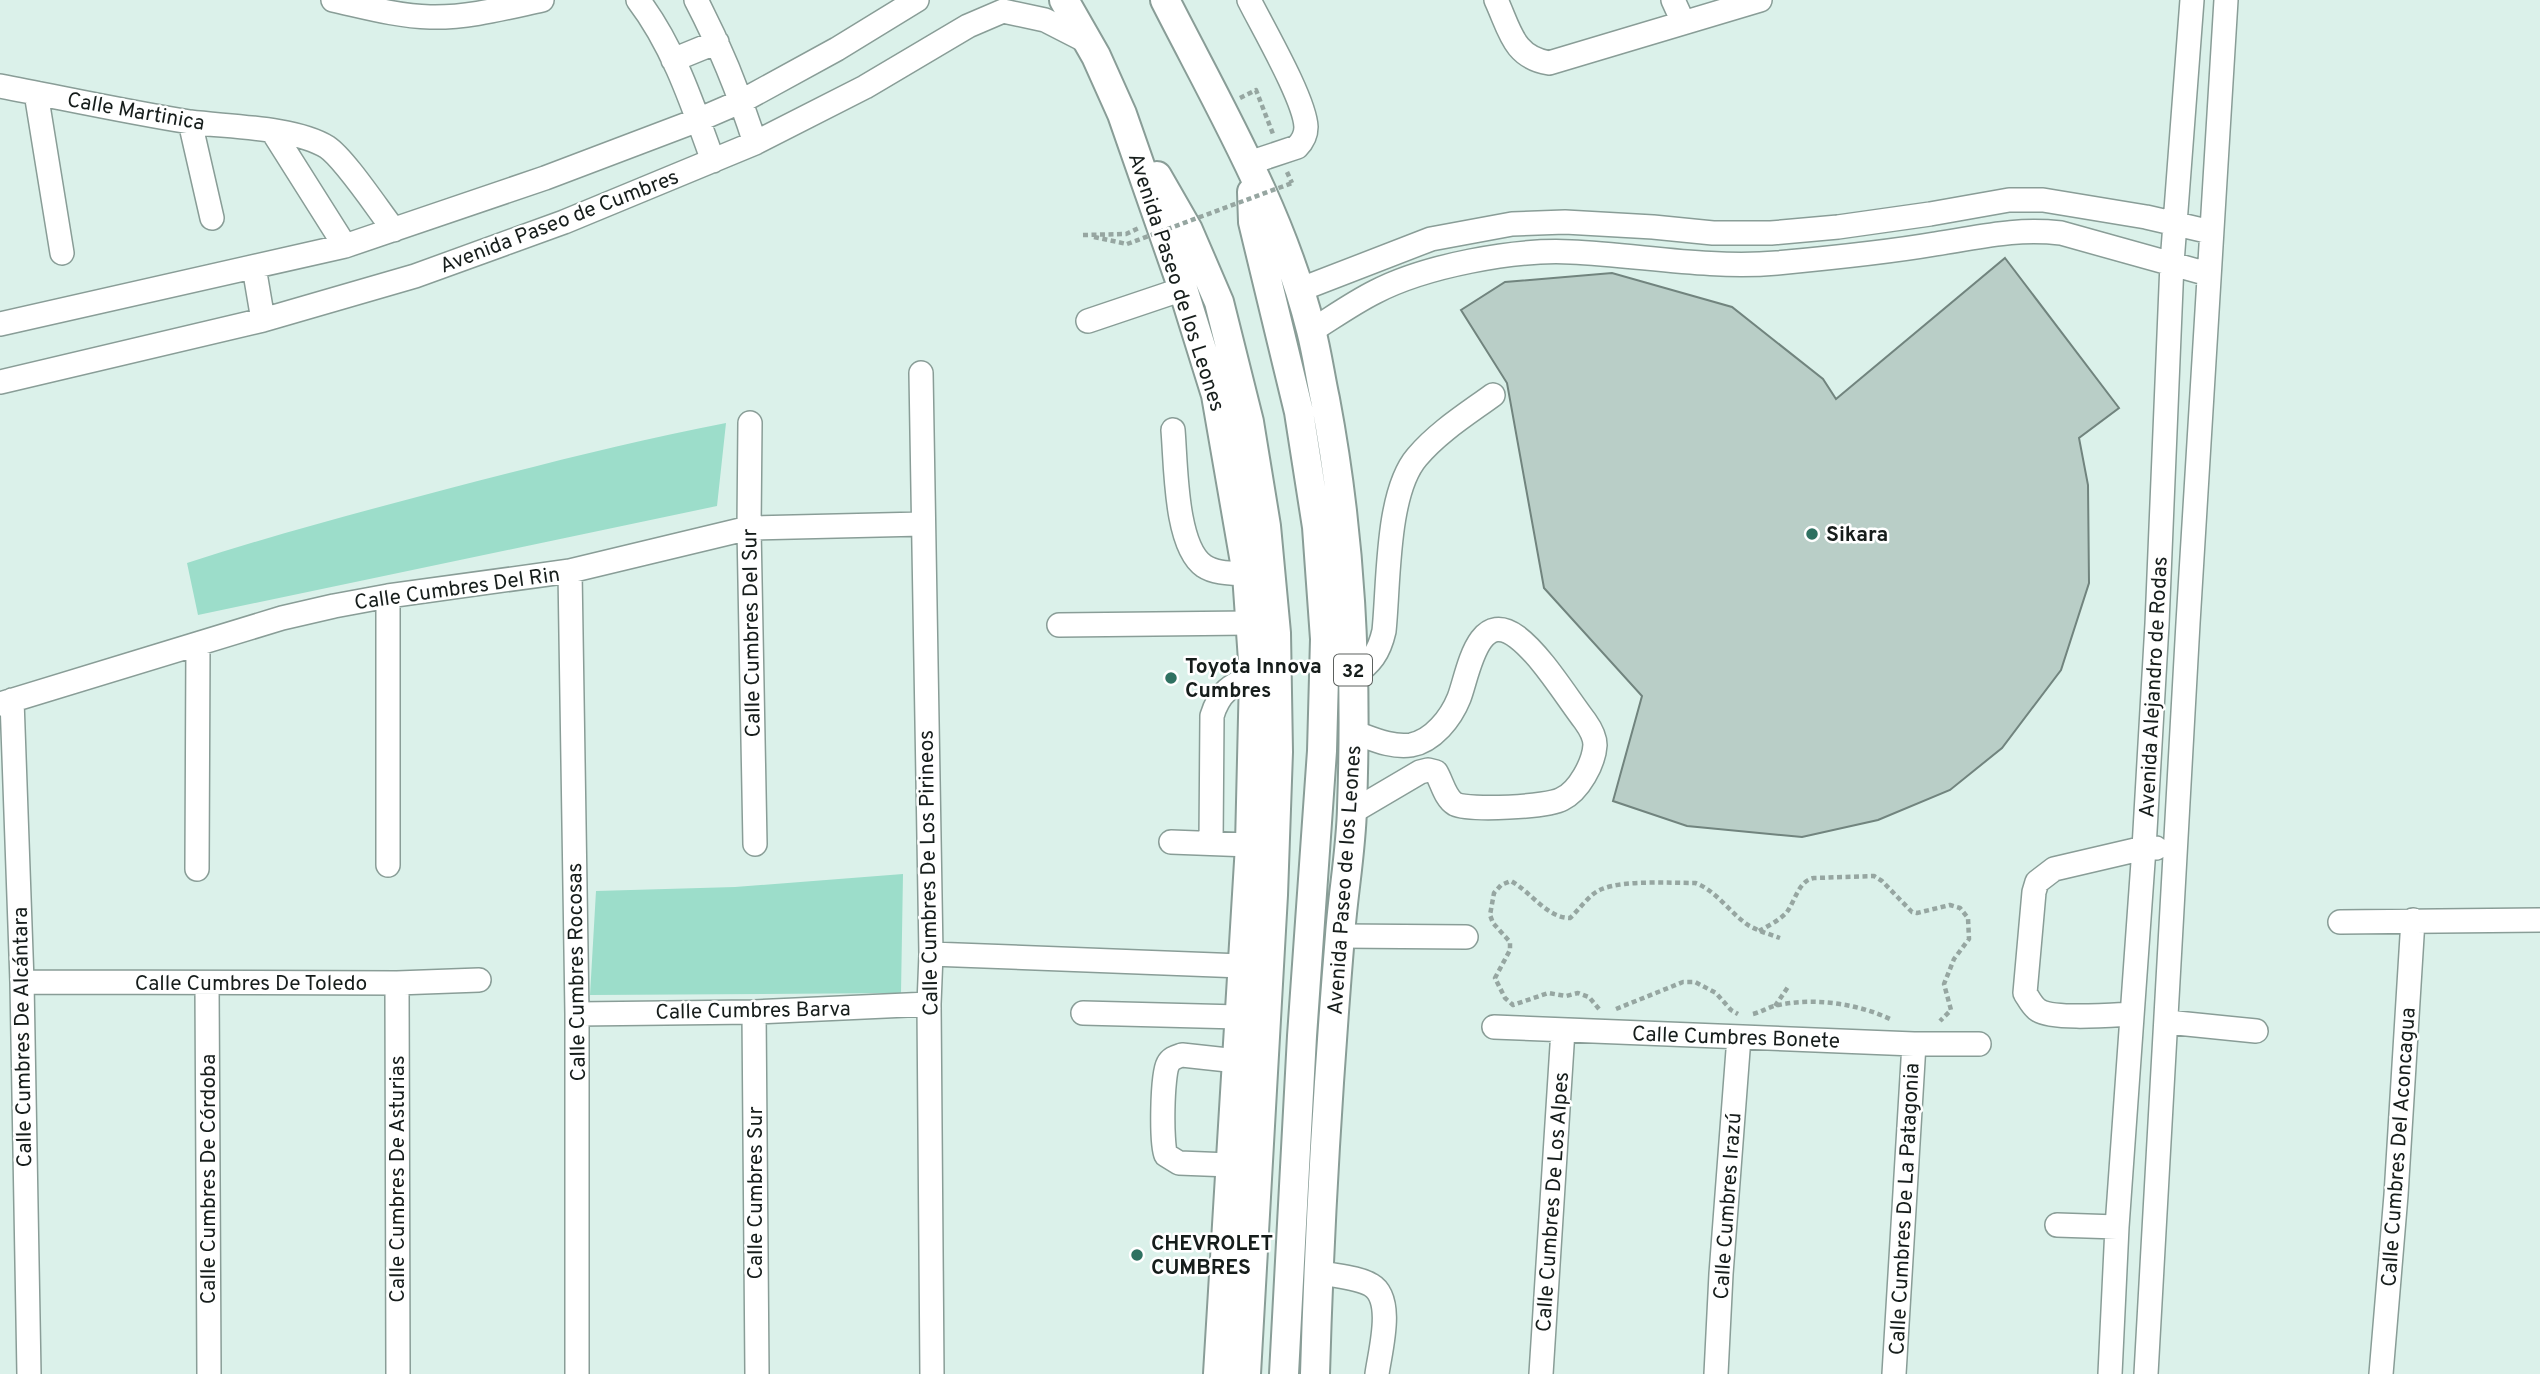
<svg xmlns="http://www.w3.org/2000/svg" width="2540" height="1374" font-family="Overpass,sans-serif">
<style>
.green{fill:#9cddca}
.building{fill:#b9cec7;stroke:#71847e;stroke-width:2}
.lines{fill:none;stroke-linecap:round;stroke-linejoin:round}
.minor-casing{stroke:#899d97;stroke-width:26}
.major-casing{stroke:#899d97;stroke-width:32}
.path{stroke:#96a6a1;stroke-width:4.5;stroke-dasharray:5 3.5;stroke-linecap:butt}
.minor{stroke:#fff;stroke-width:23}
.major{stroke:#fff;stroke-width:28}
.path-bridge{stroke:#96a6a1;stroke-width:4.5;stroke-dasharray:5 3.5;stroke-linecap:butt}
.poi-dot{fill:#2f7161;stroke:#fff;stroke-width:2.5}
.labels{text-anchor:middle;stroke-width:5;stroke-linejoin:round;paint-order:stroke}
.shield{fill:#fff;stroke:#5c615f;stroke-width:2}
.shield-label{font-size:19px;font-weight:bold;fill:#161d1b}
.street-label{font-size:21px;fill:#161d1b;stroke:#fff}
.poi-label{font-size:21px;font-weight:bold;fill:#161d1b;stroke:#fff;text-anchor:start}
</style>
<rect width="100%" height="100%" fill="#dbf1ea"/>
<path class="green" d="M726 423 717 506 198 615 187 563C273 535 360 512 447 489 540 465 632 441 726 423Z
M903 874 901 993 590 995 596 891 735 887Z"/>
<path class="building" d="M2005 258 2119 408 2079 438 2088 485 2089 583 2061 670 2002 748 1950 790 1878 820 1802 837 1687 826 1613 801 1642 696 1544 588 1507 383 1461 310 1505 282 1612 273 1732 307 1823 379 1836 399Z"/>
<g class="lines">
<defs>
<path id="minor" d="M333 0C365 7 397 16 430 17 468 18 505 8 542 0
M638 0C674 47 693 106 713 161
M696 0C720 46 739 93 755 143
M1496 0C1510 30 1513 57 1549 63L1760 0
M1673 0 1683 22
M673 60 717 42
M0 86C63 98 127 112 190 122 229 127 294 127 327 147 345 159 379 211 394 230
M36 93 62 253
M190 122 212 218
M273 132 345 246
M1249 163 1297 147C1303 141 1306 135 1306 127 1305 100 1263 28 1249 0
M254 267 263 320
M1299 290 1431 239 1512 224 1565 222 1653 227 1713 233H1771L1838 227 1930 214 2009 200H2043L2146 217 2211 232
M1088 321 1183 289
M0 324 345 246 545 178 698 120 742 101 837 49 917 0
M1311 331C1332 318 1353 303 1375 292 1425 266 1514 249 1571 252 1639 255 1709 269 1777 263 1830 258 1883 253 1935 244 1982 237 2013 228 2061 233L2208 274
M921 373 931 954 929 1004 932 1374
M0 382 263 320 415 276 564 222 755 143 865 87 968 26 1003 11 1045 20 1088 42
M750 423 749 528 755 844
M1173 430C1176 464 1175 546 1204 566 1216 574 1233 573 1247 574
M570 571 577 1014V1374
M1059 625 1250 623
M1353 676C1371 663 1379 653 1384 631 1389 584 1386 493 1417 457 1438 432 1467 414 1493 395
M12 700 22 982 29 1374
M0 704 282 618 334 606 388 596 570 571 749 528 922 524
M1352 812 1420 772 1428 770 1436 772C1442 782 1445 798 1455 804 1470 811 1548 807 1562 799 1579 791 1594 763 1595 745 1595 736 1590 728 1585 721 1566 696 1541 655 1517 637 1477 607 1468 675 1459 698 1451 718 1433 741 1411 745 1391 748 1371 738 1353 732
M1171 842 1250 845
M1211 843 1212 716C1219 692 1231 685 1254 675
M388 865V596
M197 869 198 644
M2340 922 2540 920
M1340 936 1466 937
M931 954 1242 966
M22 982 397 983 479 980
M207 983 209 1374
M397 983 398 1374
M754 1012 757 1374
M1083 1013 1239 1017
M577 1014 754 1012 929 1004
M2132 1014C2112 1015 2053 1020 2038 1010 2032 1006 2029 999 2025 993L2034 892 2037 882 2054 869 2144 848H2156
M2167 1022 2256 1031
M1494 1027 1914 1044H1979
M1230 1165 1179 1163 1166 1155C1161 1144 1162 1075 1168 1064 1171 1058 1176 1057 1182 1055L1237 1061
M2057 1225 2117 1227
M1318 1272C1334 1276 1358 1277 1371 1285 1395 1299 1380 1351 1377 1374
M1541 1374 1563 1030
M1716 1374 1721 1274 1739 1037
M1894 1374 1914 1044
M2110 1374 2117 1227 2144 848 2157 624 2172 263 2192 0
M2146 1374 2188 623 2226 0
M2381 1374 2396 1195 2413 920"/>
<path id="major" d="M1064 0 1096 56 1122 114 1183 289 1216 395 1247 574 1254 675 1250 845 1218 1374
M1165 0C1219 106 1282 213 1311 330 1317 353 1320 376 1325 399 1351 537 1357 668 1352 808 1351 851 1343 893 1340 935 1328 1081 1319 1228 1315 1374
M1157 176 1188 230 1219 302 1249 422 1266 526 1276 633 1278 752 1273 895 1246 1374
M1252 192 1253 222 1299 412 1317 527 1325 639 1322 751 1302 1036 1284 1374"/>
</defs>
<use href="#minor" class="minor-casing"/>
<use href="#major" class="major-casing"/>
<path class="path" d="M1240 98 1256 90 1273 134
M1287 172 1292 183
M1083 235 1126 234 1139 228
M1094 237 1127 244
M1759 931C1768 926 1780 920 1787 912 1795 901 1799 880 1814 878L1874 876 1882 881 1912 912 1917 913 1950 905 1960 908 1968 918 1969 939 1954 959 1944 984 1951 1010 1940 1021
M1775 1006 1788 987
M1599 1009 1589 997 1578 993 1566 996 1548 993 1513 1005 1505 998 1495 978 1510 950V942L1493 923 1490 915 1494 893 1501 885 1511 881C1531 892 1547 918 1570 918 1581 908 1589 894 1602 889 1624 880 1671 883 1695 883 1716 890 1730 913 1748 925 1758 931 1769 934 1780 938
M1616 1009 1683 982H1695L1716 993 1731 1010 1738 1014
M1753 1014C1761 1012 1767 1008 1774 1006 1812 997 1856 1003 1890 1019"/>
<use href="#minor" class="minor"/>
<use href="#major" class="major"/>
<path class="path-bridge" d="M1127 244 1292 183"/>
</g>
<g class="poi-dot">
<circle cx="1812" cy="534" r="7"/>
<circle cx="1171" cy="678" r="7"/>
<circle cx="1137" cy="1255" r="7"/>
</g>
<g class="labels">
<rect class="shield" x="1334" y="654.5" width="38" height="31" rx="5"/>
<g class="shield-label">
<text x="1353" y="677">32</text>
</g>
<g class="street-label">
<text transform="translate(136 111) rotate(10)" y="7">Calle Martinica</text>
<text transform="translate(559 221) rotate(-21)" y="7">Avenida Paseo de Cumbres</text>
<text transform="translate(1177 282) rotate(72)" y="7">Avenida Paseo de los Leones</text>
<text transform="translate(457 588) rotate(-8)" y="7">Calle Cumbres Del Rin</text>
<text transform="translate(751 633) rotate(-91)" y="7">Calle Cumbres Del Sur</text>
<text transform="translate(2153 687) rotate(-87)" y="7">Avenida Alejandro de Rodas</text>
<text transform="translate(928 873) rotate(-91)" y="7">Calle Cumbres De Los Pirineos</text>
<text transform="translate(1344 880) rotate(-86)" y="7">Avenida Paseo de los Leones</text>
<text transform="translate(576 972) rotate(-91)" y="7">Calle Cumbres Rocosas</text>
<text x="251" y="990">Calle Cumbres De Toledo</text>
<text transform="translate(753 1010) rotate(-1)" y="7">Calle Cumbres Barva</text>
<text transform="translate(22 1037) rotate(-91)" y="7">Calle Cumbres De Alcántara</text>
<text transform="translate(1736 1037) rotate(2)" y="7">Calle Cumbres Bonete</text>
<text transform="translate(2398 1147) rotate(-86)" y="7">Calle Cumbres Del Aconcagua</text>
<text transform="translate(208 1179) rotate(-90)" y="7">Calle Cumbres De Córdoba</text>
<text transform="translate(397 1179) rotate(-90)" y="7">Calle Cumbres De Asturias</text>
<text transform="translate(755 1193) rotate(-90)" y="7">Calle Cumbres Sur</text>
<text transform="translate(1552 1202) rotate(-86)" y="7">Calle Cumbres De Los Alpes</text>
<text transform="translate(1727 1206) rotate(-86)" y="7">Calle Cumbres Irazú</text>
<text transform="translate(1904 1209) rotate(-87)" y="7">Calle Cumbres De La Patagonia</text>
</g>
<g class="poi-label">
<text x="1826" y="541">Sikara</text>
<text x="1185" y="673">Toyota Innova<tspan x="1185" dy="24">Cumbres</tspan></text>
<text x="1151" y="1250">CHEVROLET<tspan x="1151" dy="24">CUMBRES</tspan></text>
</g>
</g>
</svg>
